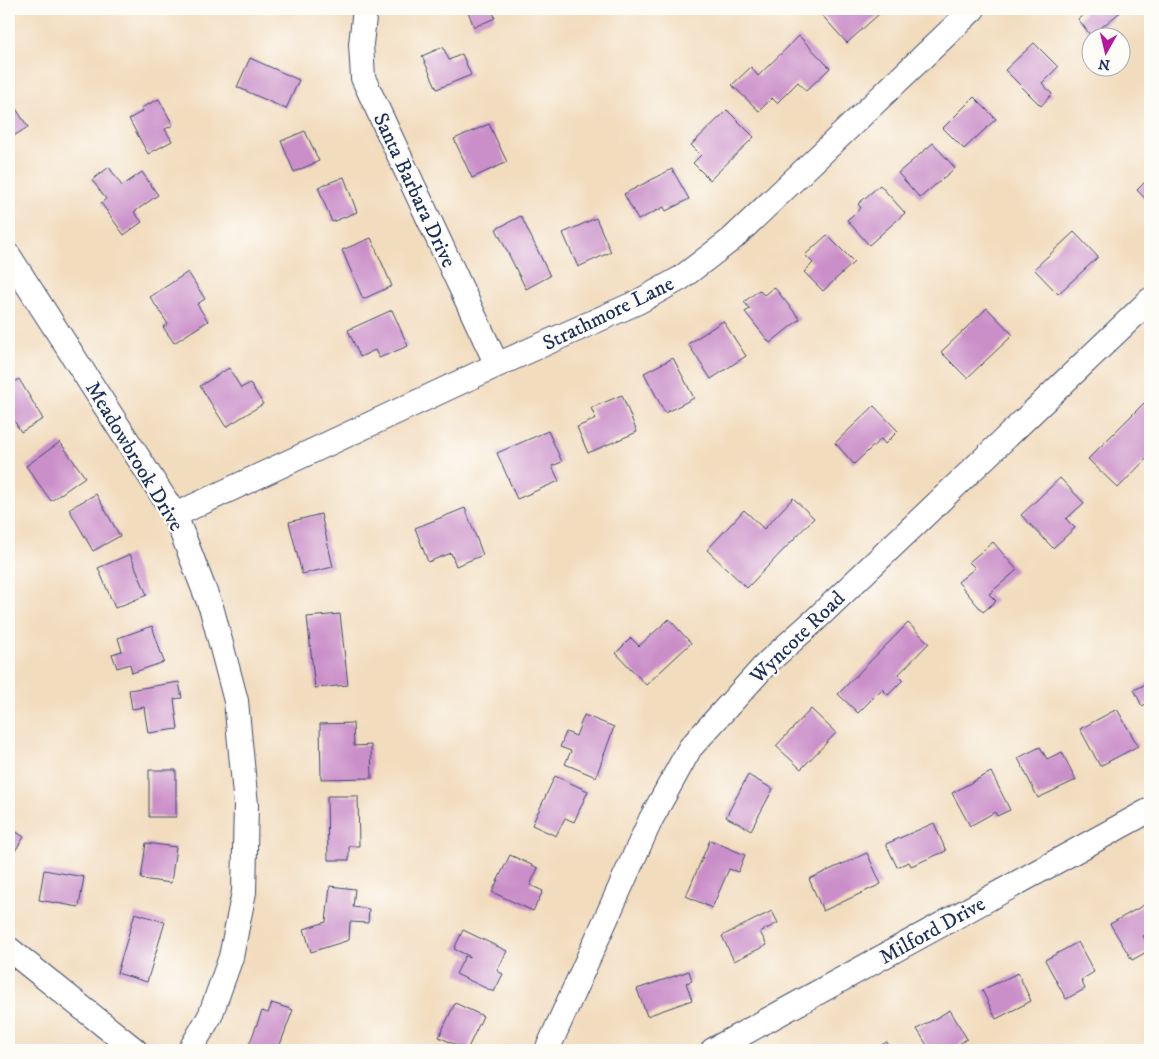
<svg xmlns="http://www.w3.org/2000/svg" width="1159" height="1059" font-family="'IM FELL DW Pica',serif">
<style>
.building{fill:#ca8fc9}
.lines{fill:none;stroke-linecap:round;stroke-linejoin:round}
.minor-casing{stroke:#3b496c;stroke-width:26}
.minor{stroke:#fff;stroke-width:24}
.labels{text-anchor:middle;stroke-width:4.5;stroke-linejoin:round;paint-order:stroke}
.street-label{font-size:21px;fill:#1b2f5e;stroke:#fdfcf7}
</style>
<rect width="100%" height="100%" fill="#fdfcf7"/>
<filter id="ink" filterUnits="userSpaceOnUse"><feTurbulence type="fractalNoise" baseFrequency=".02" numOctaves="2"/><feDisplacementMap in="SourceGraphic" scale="10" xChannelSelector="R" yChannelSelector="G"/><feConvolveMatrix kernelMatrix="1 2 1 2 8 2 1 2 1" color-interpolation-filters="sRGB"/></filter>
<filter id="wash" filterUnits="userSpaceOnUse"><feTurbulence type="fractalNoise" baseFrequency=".0096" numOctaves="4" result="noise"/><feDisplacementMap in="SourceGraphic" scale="20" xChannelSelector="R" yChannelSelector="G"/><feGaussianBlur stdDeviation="1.12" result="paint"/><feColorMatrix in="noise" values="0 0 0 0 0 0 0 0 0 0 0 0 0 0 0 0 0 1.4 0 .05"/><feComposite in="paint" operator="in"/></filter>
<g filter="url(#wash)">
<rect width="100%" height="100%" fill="#f2dcbe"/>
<g id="blocks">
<path class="building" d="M467 9H492L495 18 474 27Z
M824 9H874L879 14 847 43 820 13Z
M1081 9H1124L1091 36 1078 19 1085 14Z
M799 36 830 68 806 91 798 82 777 103 772 98 759 111 732 85 751 67 758 76Z
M1034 43 1058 67 1042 83 1052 94 1041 106 1005 70Z
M443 47 449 60 462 54 471 75 437 89 422 56Z
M250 58 299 80 286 109 237 87Z
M974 97 996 119 964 149 943 128Z
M9 98 28 127 9 139Z
M159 99 173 125 165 129 172 141 148 154 129 119 143 111 141 108Z
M727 110 754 137 710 180 693 163 701 155 691 145Z
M489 124 507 162 472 178 454 139Z
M305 131 319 161 294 172 281 141Z
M933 143 955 168 920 198 898 173Z
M109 167 122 186 142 172 158 195 134 212 142 222 124 235 101 203 106 199 92 180Z
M672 169 689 199 666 211 664 207 638 220 624 194Z
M344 177 357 212 332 222 318 187Z
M1150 177V204L1137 190Z
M880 185 905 213 869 245 847 220 861 208 858 204Z
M521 216 550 276 526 289 496 229Z
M596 218 611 252 578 267 563 233Z
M1074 232 1098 257 1058 294 1034 269Z
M827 235 854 262 823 291 804 272 813 263 805 255Z
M371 238 392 286 363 299 342 250Z
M188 272 205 299 197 304 208 321 174 343 163 327 168 324 150 297Z
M774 287 800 319 770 343 745 312 750 309 744 302 759 290 764 295Z
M987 308 1013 335 967 378 941 352Z
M392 310 408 346 379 358 375 350 360 357 348 330Z
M723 321 746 356 711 379 688 344Z
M673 358 694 398 665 413 644 373Z
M229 368 241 388 250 383 263 404 226 427 200 386Z
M19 379 43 419 21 432 9 412V386Z
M622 395 637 432 588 453 577 427 596 419 591 408Z
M1144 403 1150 409V455L1118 488 1088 459Z
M874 406 898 431 885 444 881 439 854 464 835 443Z
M548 431 562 462 552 466 559 481 517 499 497 453Z
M60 442 85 477 51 501 26 466Z
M1060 478 1084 503 1066 519 1075 528 1053 548 1021 515Z
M96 494 120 536 93 551 69 509Z
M793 498 814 518 747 588 707 550 744 510 764 529Z
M465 508 483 555 456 566 451 553 428 562 415 528Z
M321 514 333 567 302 574 289 522Z
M993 542 1017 570 989 594 996 601 983 612 958 582 975 568 969 562Z
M130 554 147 595 115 608 98 568Z
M340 614 348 685 315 688 307 617Z
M669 619 691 643 646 685 616 653 631 638 639 646Z
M908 623 929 643 898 675 903 680 888 695 882 689 858 713 838 694Z
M152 626 164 662 132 673 130 664 117 668 112 654 122 651 118 638Z
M179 682 182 698 174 699 178 729 148 733 144 707 132 709 129 690Z
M1150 682V708L1148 703 1142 706 1134 690Z
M811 709 836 733 801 769 776 746Z
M1117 709 1138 746 1100 766 1080 729Z
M584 715 614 727 596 777 565 764 571 751 560 747 566 732 576 736Z
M353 723 354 746 371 745 372 778 321 779 320 724Z
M1040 747 1047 759 1062 752 1076 780 1038 798 1018 758Z
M149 770H176V817H149Z
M991 772 1010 810 997 816 995 812 970 826 952 793Z
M748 775 773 789 751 830 726 817Z
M555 776 588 791 574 822 565 818 556 836 532 825Z
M327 796H358L359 846H349V860H328Z
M934 823 946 851 911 866 909 862 897 867 886 844Z
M9 827 24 837 9 860Z
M710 840 745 855 738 872 729 869 712 908 686 896Z
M146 843 176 847 171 883 141 879Z
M867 853 881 884 823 911 809 879Z
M510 855 538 868 530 885 543 891 533 911 492 892Z
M44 870 84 877 79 907 39 900Z
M330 886 355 889 353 907 369 909 368 923 350 922 349 940 311 952 304 929 326 922Z
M1144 905 1150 916V932L1143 936 1150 950 1132 960 1110 924Z
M772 911 778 923 760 932 767 945 734 961 722 936Z
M135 913 165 922 147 982 117 973Z
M463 930 507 951 497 971 503 974 494 992 456 974 465 956 469 958V956L454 949Z
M1078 942 1094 972 1081 980 1085 989 1066 999 1045 960Z
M689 971 692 981 686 983 692 1000 647 1016 637 989Z
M1018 973 1031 1001 996 1019 982 990Z
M272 1003 293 1010 278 1050H247L262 1011 268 1013Z
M455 1003 483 1016 467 1050 439 1037Z
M950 1010 967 1039 949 1050H930L917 1029Z
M887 1042 891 1050H871Z"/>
</g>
</g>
<g filter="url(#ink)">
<use href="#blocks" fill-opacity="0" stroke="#3b496c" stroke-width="1"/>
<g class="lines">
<defs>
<path id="minor" d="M365 9 361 44 363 78 497 365
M9 256 175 515 212 610 236 701 246 805 244 892 231 957 210 1016 190 1050
M175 515 497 365 638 302 681 278 732 239 973 9
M9 949 135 1050
M547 1050 651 819 690 748 767 663 815 620 1150 300
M713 1050 1150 810"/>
</defs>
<use href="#minor" class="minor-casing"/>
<use href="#minor" class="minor"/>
</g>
</g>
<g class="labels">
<g class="street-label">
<text transform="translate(415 190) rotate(65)" y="7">Santa Barbara Drive</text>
<text transform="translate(608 313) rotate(-26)" y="7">Strathmore Lane</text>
<text transform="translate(135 456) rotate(59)" y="7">Meadowbrook Drive</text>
<text transform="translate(797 637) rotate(-44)" y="7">Wyncote Road</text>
<text transform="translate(932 930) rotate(-29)" y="7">Milford Drive</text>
</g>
</g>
<rect width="1159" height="1059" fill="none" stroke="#fdfcf7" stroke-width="30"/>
<g transform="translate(1106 52) rotate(188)"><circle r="24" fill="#fdfcf7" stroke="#a3aaba"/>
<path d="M0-4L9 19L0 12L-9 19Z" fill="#b5179e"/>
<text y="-8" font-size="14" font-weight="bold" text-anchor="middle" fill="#1b2f5e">N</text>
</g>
</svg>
